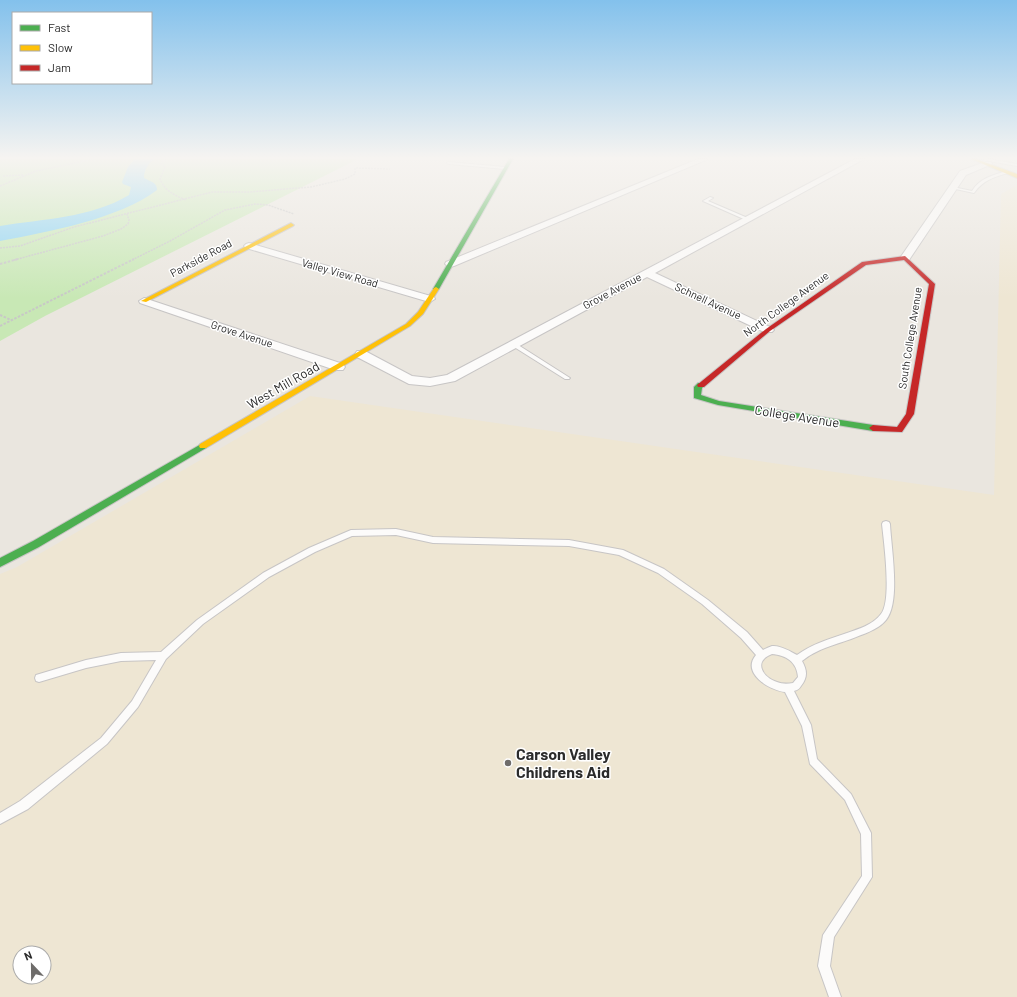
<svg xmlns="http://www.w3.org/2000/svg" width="1017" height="997" font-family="Barlow,sans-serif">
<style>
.education{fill:#eee6d3;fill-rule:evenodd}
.green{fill:#c8e8b5}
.water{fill:#8cd4f3}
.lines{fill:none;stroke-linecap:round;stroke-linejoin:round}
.lane-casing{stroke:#c7c5c5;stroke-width:2}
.street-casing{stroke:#c7c5c5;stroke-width:2}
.fast-casing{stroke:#c7c5c5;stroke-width:2}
.slow-casing{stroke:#c7c5c5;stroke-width:2}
.jam-casing{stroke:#c7c5c5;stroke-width:2}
.path-far1{stroke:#c8c8c7;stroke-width:1.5;stroke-dasharray:2 1;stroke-linecap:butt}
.path{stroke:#c8c8c7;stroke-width:2;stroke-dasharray:2.5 1.5;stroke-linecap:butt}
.lane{fill:#fcfbfa;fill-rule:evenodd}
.street{fill:#fcfbfa;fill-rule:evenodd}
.fast{fill:#4caf50;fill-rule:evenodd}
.slow{fill:#ffc107;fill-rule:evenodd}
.jam{fill:#c62828;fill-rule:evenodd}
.poi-dot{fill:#6e6c6a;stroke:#fff;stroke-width:1.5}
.labels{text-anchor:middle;stroke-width:3;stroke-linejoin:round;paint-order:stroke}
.far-street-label{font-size:11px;fill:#2b2b2b;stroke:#fff}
.street-label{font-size:13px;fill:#2b2b2b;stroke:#fff}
.near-poi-label{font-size:16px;font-weight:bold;fill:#2b2b2b;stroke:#fff;text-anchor:start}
</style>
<rect width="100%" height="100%" fill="#eae6df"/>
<path class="education" d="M1017 185V997H0V574L17 567 310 396 994 495 1001 194ZM20 953H44V977H20Z"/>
<path class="green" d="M0 159H358L45 316 0 341Z"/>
<path class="water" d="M135 159H154C148 164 144 170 144 178 151 182 157 182 157 190 119 219 47 232 0 241V226C42 219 91 218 129 195L131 187 123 184 122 182 128 167Z"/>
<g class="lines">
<defs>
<path id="lane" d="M989 159 1017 164V166L989 161 980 162 978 161Z
M448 162 505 167 507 168 505 169 449 164 447 163Z
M1007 171H1008V173C994 177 983 180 974 193L951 188 953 187 972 191C980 178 993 175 1007 171Z
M710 197 713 198 708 201 750 219 746 220 703 201Z
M513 342 515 343 570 378 569 379H565L511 345V343Z
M886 521 889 522 890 524C891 547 901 602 886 620 878 630 863 634 851 639 834 645 817 649 802 661 807 670 808 677 801 686 799 689 798 690 794 691L811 725 817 759 851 794 871 833 872 877 834 937 830 966 841 997H829L818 966 823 935 862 876 861 834 845 800 810 764 802 726 785 692C769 690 741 673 756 655L741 638 702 604 658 573 619 555 569 546 433 543 396 535 352 536 315 552 269 577 203 624 166 659 138 707 107 744 28 809 0 824V813L20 801 101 738 132 701 156 660 121 661 86 668 39 682 36 681 35 678 36 675 86 660 121 653 161 652 197 620 263 573 309 548 351 530 396 529 433 537 569 540 623 550 664 569 708 600 747 632 763 650C765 649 769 647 772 646 780 645 790 651 797 655 812 644 829 639 847 633 858 629 873 625 881 614 892 601 884 543 882 524L883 522ZM772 654C786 655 797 662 798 677L793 683C787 684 782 684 777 682 762 677 753 661 772 654Z"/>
<path id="street" d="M698 159H708L454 266 450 267 445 264 446 262Z
M855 159H864L655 273 772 328 774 330 772 332H764L647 277 455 381 430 386 409 384 357 357 355 354 357 351H365L412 376 430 378 447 375Z
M985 162H991L992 164 966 175 909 260H901L900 258 960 171Z
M249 243 434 297 435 299 430 302 426 301 246 248 244 246 246 244Z
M144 298 343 364 345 367 343 370H335L140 303 139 301Z"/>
<path id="fast" d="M509 159H513L439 289 434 290 433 289Z
M698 383H701L705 385 702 388 701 395 719 401 873 425 877 428 873 431 718 405 694 398V387Z
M203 443 207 446 206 448 39 547 0 567V558L33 541Z"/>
<path id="slow" d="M971 159H976L1017 174V178Z
M291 223 294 225 293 226 146 302 141 301Z
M436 287 439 289 423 314 410 326 206 448H200L199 446 200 444 406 324 418 312 434 288Z"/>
<path id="jam" d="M905 256 935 284 914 414 902 432 873 431 869 428 873 425 897 427 906 414 929 284 904 260 866 265 770 331 704 387H698L697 385 766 329 862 262Z"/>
</defs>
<use href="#lane" class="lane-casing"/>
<use href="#street" class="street-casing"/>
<use href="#fast" class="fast-casing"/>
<use href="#slow" class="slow-casing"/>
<use href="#jam" class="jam-casing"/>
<path class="path-far1" d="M166 159 161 163 165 167 160 179C165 191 174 195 186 200
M435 161 439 159
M3 176 23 175
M0 186 36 171 94 159
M0 248 20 246 74 227 212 192H249L311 187 345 179 355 174V168L390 169
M14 260 103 236 121 229 128 224 129 220 127 214
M132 260 170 241 225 210 255 204 268 205 294 214"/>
<path class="path" d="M0 264 18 259
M0 315 11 320
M0 326 134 259"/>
<use href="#lane" class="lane"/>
<use href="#street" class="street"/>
<use href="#fast" class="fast"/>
<use href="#slow" class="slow"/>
<use href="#jam" class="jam"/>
</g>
<linearGradient id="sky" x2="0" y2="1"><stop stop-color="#83c1ec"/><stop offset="0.53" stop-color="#f6f4f1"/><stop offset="1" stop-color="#f6f4f1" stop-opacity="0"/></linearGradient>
<rect width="1017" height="298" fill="url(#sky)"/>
<circle class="poi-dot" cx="508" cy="763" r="4"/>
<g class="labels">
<g class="far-street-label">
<text transform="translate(201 258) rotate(-28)" y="4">Parkside Road</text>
<text transform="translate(340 273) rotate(16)" y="4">Valley View Road</text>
<text transform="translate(612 291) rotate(-28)" y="4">Grove Avenue</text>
<text transform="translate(708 301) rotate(25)" y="4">Schnell Avenue</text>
<text transform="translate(786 304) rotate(-36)" y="4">North College Avenue</text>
<text transform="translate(242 334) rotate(18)" y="4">Grove Avenue</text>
<text transform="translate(910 338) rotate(-81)" y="4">South College Avenue</text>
</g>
<g class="street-label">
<text transform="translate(283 385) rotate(-30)" y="5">West Mill Road</text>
<text transform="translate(797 416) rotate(9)" y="5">College Avenue</text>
</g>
<g class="near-poi-label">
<text x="516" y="760">Carson Valley<tspan x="516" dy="18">Childrens Aid</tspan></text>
</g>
</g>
<rect x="12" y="12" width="140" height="72" fill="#ffffff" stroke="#aaaaaa"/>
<rect x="20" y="25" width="20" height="6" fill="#4caf50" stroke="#aaaaaa"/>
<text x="48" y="32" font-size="12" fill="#2b2b2b">Fast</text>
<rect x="20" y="45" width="20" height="6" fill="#ffc107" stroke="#aaaaaa"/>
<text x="48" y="52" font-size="12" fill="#2b2b2b">Slow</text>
<rect x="20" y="65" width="20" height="6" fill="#c62828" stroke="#aaaaaa"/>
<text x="48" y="72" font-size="12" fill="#2b2b2b">Jam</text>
<g transform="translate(32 965) rotate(338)"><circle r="19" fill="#ffffff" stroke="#aaaaaa"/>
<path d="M0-3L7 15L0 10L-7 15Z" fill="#6e6c6a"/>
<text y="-6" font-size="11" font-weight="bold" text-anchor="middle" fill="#2b2b2b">N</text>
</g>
</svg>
